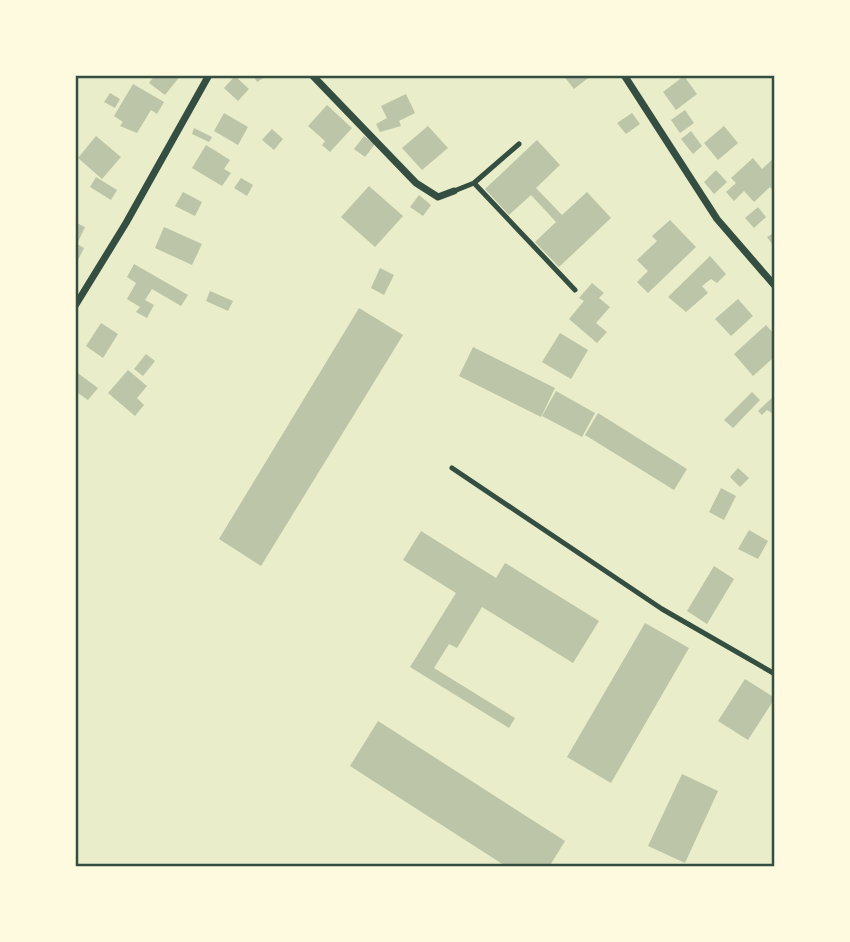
<svg xmlns="http://www.w3.org/2000/svg" width="850" height="942" font-family="Lato,sans-serif">
<style>
.building{fill:#bcc5a7}
.lines{fill:none;stroke-linecap:round;stroke-linejoin:round}
.service{stroke:#344e41;stroke-width:5}
.minor{stroke:#344e41;stroke-width:7}
.neatline{fill:none;stroke:#344e41;stroke-width:2.5}
</style>
<rect width="100%" height="100%" fill="#e9edc9"/>
<path class="building" d="M155 75H181L165 95 149 83Z
M253 75H268L257 82Z
M563 75H592L574 89Z
M235 76 249 89 238 101 224 88Z
M684 76 697 94 676 110 663 92Z
M133 84 164 102 157 114 151 110 137 133 120 126 123 122 114 116Z
M110 93 120 99 115 108 104 102Z
M406 94 415 113 399 121 401 126 380 132 376 124 387 118 381 106Z
M327 105 352 128 330 152 322 145 325 141 308 126Z
M685 110 694 123 680 133 671 120Z
M224 113 248 127 238 145 214 131Z
M632 113 640 124 626 134 617 123Z
M428 126 448 148 422 170 402 148Z
M724 126 738 143 718 160 704 143Z
M194 128 212 137 209 142 192 134Z
M272 129 283 139 274 150 262 140Z
M691 131 702 146 693 154 681 139Z
M96 136 121 157 102 179 78 158Z
M364 136 375 144 365 157 354 149Z
M537 140 560 165 536 188 562 215 587 192 611 218 559 267 535 242 556 222 531 195 509 215 485 189Z
M206 145 230 160 224 169 231 173 222 186 192 168Z
M775 157V193L770 187 754 202 744 191 734 201 726 192 736 183 731 178 753 158 762 169Z
M716 170 727 182 714 194 704 182Z
M96 177 117 190 111 200 90 187Z
M241 178 253 185 247 196 234 188Z
M369 186 403 216 375 247 341 217Z
M183 192 202 202 195 216 175 206Z
M419 195 431 205 423 216 410 207Z
M758 207 766 217 754 228 745 218Z
M670 220 696 247 648 293 637 282 648 271 637 260 657 241 652 236Z
M75 222 85 227 77 244 84 248 78 260 75 259Z
M164 227 202 244 192 265 155 248Z
M775 232V248L767 237Z
M710 256 726 274 717 283 711 279 702 286 708 293 686 312 668 297Z
M134 264 188 295 181 306 152 289 145 300 154 305 147 318 136 312 140 307 127 299 136 283 127 277Z
M380 268 394 275 384 295 371 288Z
M592 283 604 293 599 298 610 307 596 323 607 332 597 343 569 319 584 301 579 298Z
M210 291 233 301 228 311 206 301Z
M738 299 753 316 731 336 715 319Z
M359 308 403 335 261 566 219 539Z
M101 323 118 334 103 358 86 346Z
M766 325 775 335V363L772 359 753 376 734 354Z
M560 333 588 350 571 379 542 362Z
M473 347 555 388 541 417 459 376Z
M146 354 155 361 143 376 134 369Z
M128 370 147 386 137 398 144 405 135 416 108 393Z
M75 371 98 388 88 400 75 391Z
M556 391 595 413 582 437 542 416Z
M752 392 760 400 733 428 724 420Z
M775 395V415L767 410 762 415 758 411Z
M598 413 687 469 674 490 585 435Z
M738 468 749 478 740 487 730 477Z
M721 488 736 496 724 520 709 512Z
M749 530 768 541 758 559 738 549Z
M421 531 496 578 505 563 599 621 573 663 482 607 457 648 449 644 434 668 515 718 509 728 410 667 456 593 403 560Z
M714 566 734 579 707 624 687 611Z
M645 623 689 648 611 783 567 757Z
M745 679 775 698 748 740 718 721Z
M378 721 565 841 549 867H507L350 766Z
M682 774 718 791 685 863 648 846Z"/>
<g class="lines">
<path class="service" d="M474 183 575 290
M454 191 474 183 519 144
M452 468 662 609 775 674"/>
<path class="minor" d="M312 75 416 183 438 197 454 191
M624 75 717 219 775 286
M75 306 126 223 209 75"/>
</g>
<rect width="850" height="942" fill="none" stroke="#fefae0" stroke-width="154"/>
<rect x="77" y="77" width="696" height="788" class="neatline"/>
</svg>
